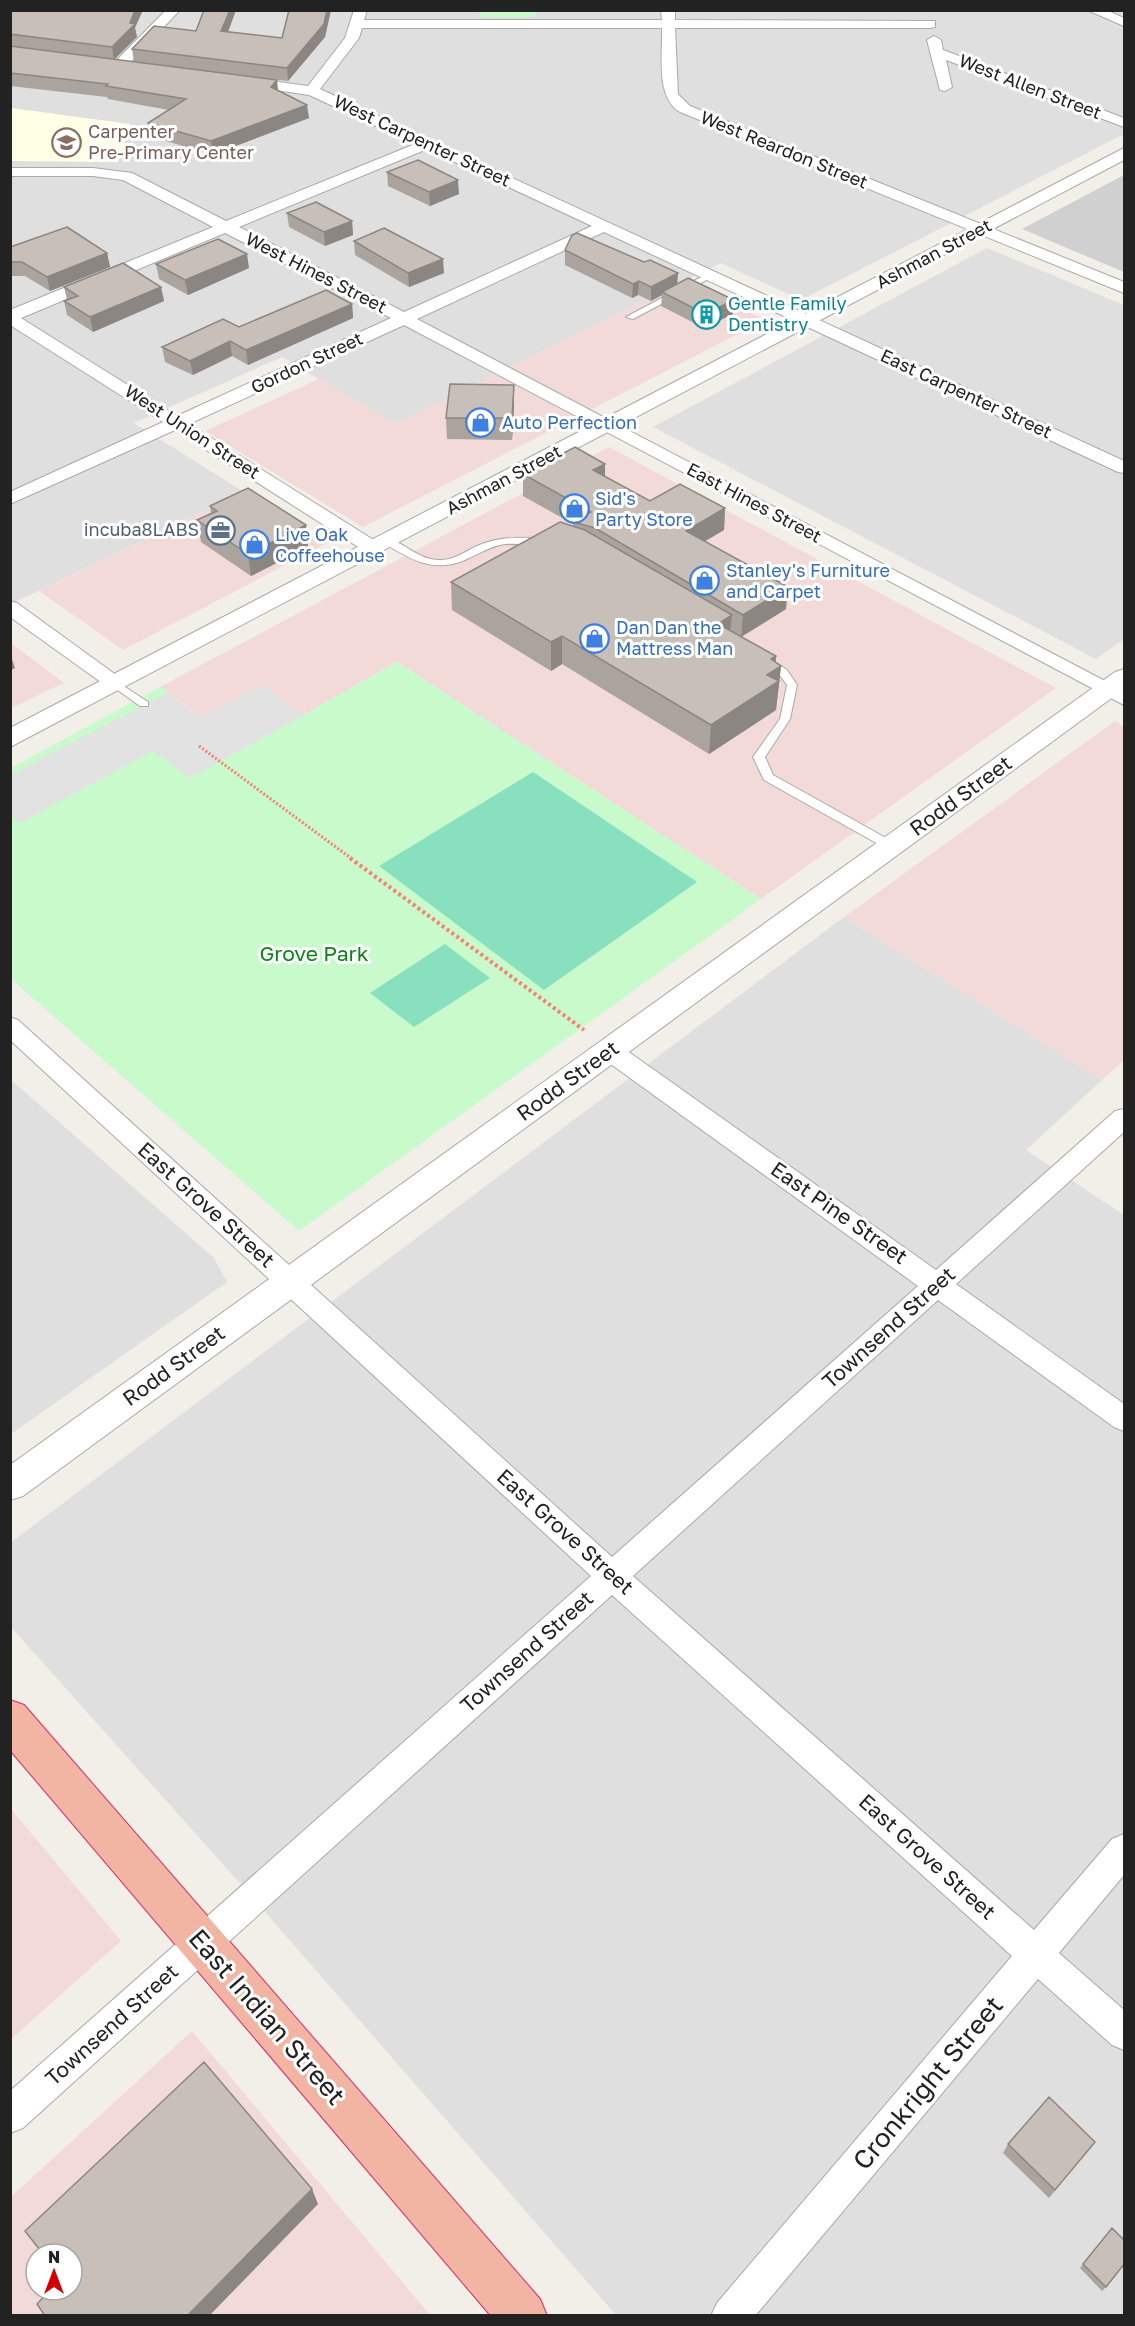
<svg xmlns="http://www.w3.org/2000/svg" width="1135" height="2326" font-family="'Golos Text',sans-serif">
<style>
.residential{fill:#e0dfdf}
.commercial{fill:#f2dad9;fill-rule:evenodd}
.education{fill:#ffffe5}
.religious{fill:#d0d0d0}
.park{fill:#c8facc}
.pitch{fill:#88e0be}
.parking{fill:#e2e2e2}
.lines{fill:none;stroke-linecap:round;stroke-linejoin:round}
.service-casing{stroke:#a9a9a9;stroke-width:2}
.minor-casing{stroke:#a9a9a9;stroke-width:2}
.tertiary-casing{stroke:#a9a9a9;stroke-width:2}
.trunk-casing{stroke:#dc2a67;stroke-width:2}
.path-far1{stroke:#fa8072;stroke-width:3;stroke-dasharray:2 2;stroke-linecap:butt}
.path{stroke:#fa8072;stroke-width:4;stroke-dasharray:3 3;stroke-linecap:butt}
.service{fill:#fff;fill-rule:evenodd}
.minor{fill:#fff;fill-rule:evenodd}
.tertiary{fill:#fff;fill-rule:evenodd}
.trunk{fill:#f2b4a3;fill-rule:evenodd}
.wall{fill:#aba49e}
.shaded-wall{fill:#8b8681}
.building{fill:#c7bfb8;stroke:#8b8681;stroke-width:1.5}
.labels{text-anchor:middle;stroke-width:6;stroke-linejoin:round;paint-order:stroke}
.far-street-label{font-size:18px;fill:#222;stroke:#fff}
.far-education-label{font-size:18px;fill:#785e54;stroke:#fff;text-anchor:start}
.far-culture-label{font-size:18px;fill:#0d838f;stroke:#fff;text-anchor:start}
.far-shop-label{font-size:18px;fill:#366cbe;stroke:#fff;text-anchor:start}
.far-service-label{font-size:18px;fill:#4e5e75;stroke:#fff;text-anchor:end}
.street-label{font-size:21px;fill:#222;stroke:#fff}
.park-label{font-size:21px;fill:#0c8416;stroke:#fff}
.near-street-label{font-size:26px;fill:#222;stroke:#fff}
</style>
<rect width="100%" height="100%" fill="#f2efe9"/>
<path class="residential" d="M11 11H1124V134L801 300 721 263 395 424 282 357 134 423 244 492 11 604Z
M987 248 1124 305V639L1096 659 653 427Z
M844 917 1102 1080 1026 1150 1124 1215V2315H616L253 1898 11 1627 10 1543Z
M10 1079 214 1258 227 1282 11 1434Z"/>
<path class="commercial" d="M684 281 765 320 363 527 205 431 319 379 395 424Z
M609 447 1056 688 761 899 397 662 243 749 160 687Z
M244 492 327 543 123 650 39 591Z
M11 643 64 683 11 708Z
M1115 721 1124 727V1060L1102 1080 844 917Z
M11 1809 121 1941 11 2039H10Z
M192 2031 430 2315 11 2316V2197ZM36 2254H72V2290H36Z"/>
<path class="education" d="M11 108 130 124 118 162 11 161Z"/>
<path class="religious" d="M1124 175V272L1022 229Z"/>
<path class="park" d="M480 11H536L535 17H479Z
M397 662 761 899 299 1231 11 979V768L160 687 243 749Z"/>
<path class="pitch" d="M533 772 697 882 544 990 379 866Z
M445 944 490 978 414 1027 370 993Z"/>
<path class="parking" d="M261 685 304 715 190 778 153 751 20 823 11 816 10 775 167 693 201 717Z"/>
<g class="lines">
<defs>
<path id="service" d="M707 274 714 276 633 319 626 317Z
M388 538C406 544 419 560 439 560 455 561 468 549 482 544 497 538 513 537 529 538 536 538 545 538 551 542 544 548 517 543 505 544 491 546 480 553 467 559 435 574 411 560 384 543V539Z
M768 658 787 670 797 685 790 719 765 757 773 775 895 843 897 846 895 849H887L764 780 753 757 780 719 787 685 779 674 763 661Z
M116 681 148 702V706H140L112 686V682Z"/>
<path id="minor" d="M166 10H180L124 69H114V63Z
M354 10H367L364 20H662L661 10H675V20L935 21V27L930 28H675L678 94 690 106 1124 282V293L680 112C655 97 663 54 662 28H362L359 38 320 89 1124 461V473L1118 472 604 232 417 319 1124 691V705L404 325 189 424 380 544 382 548 380 552H366L175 430 10 504V492L163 422 10 325V310L213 227 123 180 93 176H10V168H93L132 173 226 221 415 144 309 95 243 85 236 81 243 77 308 86 345 38ZM427 149 592 226 404 312 239 227ZM225 233 391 318 177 416 21 318Z
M1087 10H1106L1124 18V26Z
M934 36 941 40 943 50 1124 118V127L946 60 952 87 945 91 940 90 927 40Z
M10 601 17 603 123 680 126 684 123 688H109L10 617Z
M10 1017 18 1020 612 1557 918 1286 601 1057 598 1051 601 1045 610 1042 619 1045 936 1270 1115 1111 1124 1109V1132L956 1284 1124 1404V1431L1114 1427 938 1300 633 1576 1034 1930 1112 1839 1124 1834V1875L1059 1953 1124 2010V2050L1112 2045 1038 1979 755 2316H711L717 2303 1012 1956 612 1595 23 2128 10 2133V2091L591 1576 10 1040Z"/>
<path id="tertiary" d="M1124 148V160L10 747V728Z
M1124 669V689L23 1496 10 1500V1465L1115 672Z"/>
<path id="trunk" d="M10 1700 24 1705 540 2299 547 2316H491L10 1750Z"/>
</defs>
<use href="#service" class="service-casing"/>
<use href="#minor" class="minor-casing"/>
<use href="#tertiary" class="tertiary-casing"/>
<use href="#trunk" class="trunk-casing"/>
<path class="path-far1" d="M199 746 352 859"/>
<path class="path" d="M350 858 584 1030"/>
<use href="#service" class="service"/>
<use href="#minor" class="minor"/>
<use href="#tertiary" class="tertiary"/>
<use href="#trunk" class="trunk"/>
</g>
<path class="wall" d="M10 10 135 28 137 37 114 59 134 62 132 49 196 31 204 10H236L228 32 282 38 289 10H331L325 37 288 81 212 72 277 80 278 91 309 118 212 155 150 136 148 123 169 110 108 99 107 97 10 86Z
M387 172 459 194 430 206 388 186Z
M287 213 352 221 353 235 325 246 289 227Z
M354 241 444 273 409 287 355 255Z
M10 247 107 253 110 267 50 291 25 276H10Z
M565 250 677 284 733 314 704 328 661 306 662 295 651 301 638 295 632 298 565 265Z
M156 264 249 268 188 295 159 279Z
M64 287H161L164 301 93 332 67 315 64 301 67 300Z
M352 304 353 318 248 365 232 356 193 375 165 362 162 347 239 327Z
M514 406 512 440 447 439 446 418Z
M605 464V477L650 501 725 508 724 530 705 541 786 609 741 637 776 656V663L781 666 776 710 709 754 562 664 551 671 452 610 451 582 573 526V524L523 496V474Z
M210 506 306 525 308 547 251 576 201 542 197 520 211 513Z
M1008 2144 1088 2150 1049 2198 1003 2153Z
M1112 2228 1106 2287 1102 2291 1080 2268Z"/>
<path class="shaded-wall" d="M135 10H143L135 28 137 37 114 60 112 47 130 23Z
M230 10H236L223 45 221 31Z
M327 10H331L325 37 288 81 287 68Z
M277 80 278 93 271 87Z
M307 105 309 118 212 155 211 141Z
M458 180 459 194 430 206 429 192Z
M352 221 353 235 325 246 324 232Z
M107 253 110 267 50 291 47 277Z
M247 254 249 268 188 295 185 280Z
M443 259 444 273 409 287 408 273Z
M678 273 677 287 662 292V295L651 301V287Z
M639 281 638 295 632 298 633 284Z
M161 287 164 301 93 332 90 317Z
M734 300 733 314 704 328 705 314Z
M352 304 353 318 248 365 246 350Z
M230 341 232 356 193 375 190 361Z
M514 385V406L512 440V418Z
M605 464V486L593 470Z
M725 508 724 530 685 553 686 531Z
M306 525 308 547 251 576 248 554Z
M788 587 786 609 741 637 743 615Z
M732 615 729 644 718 624Z
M562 636V664L551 671V642Z
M10 653 15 668 10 671Z
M776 656 775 670 781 666 776 710 709 754 711 725 767 675 771 659Z
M312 2189 318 2204 209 2316H187Z"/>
<path class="building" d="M10 10H135L130 23 135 24 112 47 10 34Z
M204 10H230L221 31 282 38 289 10H327L324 24 287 68 132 49 154 26 196 31Z
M10 46 277 80 271 87 307 105 211 141 148 123 186 99 106 86 108 84 10 73Z
M418 160 458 180 429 192 387 172Z
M316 202 352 221 324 232 287 213Z
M67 227 107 253 47 277 22 262H10V247Z
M384 228 443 259 408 273 354 241Z
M577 233 644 262 650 260 678 273 651 287 639 281 633 284 565 250 572 235Z
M218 239 247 254 185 280 156 264Z
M123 263 161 287 90 317 64 301 78 296 64 287Z
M688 278 734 300 705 314 662 292Z
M326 290 352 304 246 350 230 341 190 361 162 347 223 319 239 327Z
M450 384 514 385 512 418H446Z
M575 447 605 464 593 470 650 501 680 484 725 508 686 531 788 587 743 615 595 528 573 522 591 512 523 474Z
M248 488 306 525 248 554 197 520 217 511 210 506Z
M560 522 585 530 732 615 718 624 776 656 771 659 781 666 767 675 779 681 711 725 562 636 551 642 451 582Z
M204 2062 312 2189 187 2316H45L37 2304 50 2290H72V2254H43L25 2231Z
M1049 2097 1095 2142 1055 2190 1008 2144Z
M1112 2228 1125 2241V2263L1106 2287 1083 2264Z"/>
<defs>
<symbol id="school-ring" viewBox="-11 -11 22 22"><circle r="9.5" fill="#fff" stroke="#8d6e63" stroke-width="1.5"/><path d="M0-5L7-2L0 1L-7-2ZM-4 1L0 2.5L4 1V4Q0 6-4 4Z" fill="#8d6e63"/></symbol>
<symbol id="building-ring" viewBox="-11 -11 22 22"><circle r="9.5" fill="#fff" stroke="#0f9aa8" stroke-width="1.5"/><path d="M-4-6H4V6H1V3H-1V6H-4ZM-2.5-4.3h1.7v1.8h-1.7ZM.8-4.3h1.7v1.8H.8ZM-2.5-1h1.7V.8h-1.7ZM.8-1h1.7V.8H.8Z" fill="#0f9aa8"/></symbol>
<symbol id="shop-ring" viewBox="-11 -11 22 22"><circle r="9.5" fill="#fff" stroke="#3f7fe0" stroke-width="1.5"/><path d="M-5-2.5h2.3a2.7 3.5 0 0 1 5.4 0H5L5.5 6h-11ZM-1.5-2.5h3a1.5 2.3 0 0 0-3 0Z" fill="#3f7fe0"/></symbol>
<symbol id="office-ring" viewBox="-11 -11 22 22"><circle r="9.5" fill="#fff" stroke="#5c6f8a" stroke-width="1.5"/><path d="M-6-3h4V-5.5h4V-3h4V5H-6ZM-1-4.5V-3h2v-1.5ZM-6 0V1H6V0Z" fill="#5c6f8a"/></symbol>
</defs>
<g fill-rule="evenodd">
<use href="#school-ring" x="50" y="126" width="33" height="33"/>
<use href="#building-ring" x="690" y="298" width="33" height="33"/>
<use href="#shop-ring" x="464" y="406" width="33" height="33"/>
<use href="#shop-ring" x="558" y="492" width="33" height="33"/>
<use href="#office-ring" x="204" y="514" width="33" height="33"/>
<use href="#shop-ring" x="238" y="528" width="33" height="33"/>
<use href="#shop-ring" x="688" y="564" width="33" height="33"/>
<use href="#shop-ring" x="578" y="622" width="33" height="33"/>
</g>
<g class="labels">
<g class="far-street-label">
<text transform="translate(1030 87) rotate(21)" y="6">West Allen Street</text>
<text transform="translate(422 141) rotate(25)" y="6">West Carpenter Street</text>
<text transform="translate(784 150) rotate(22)" y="6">West Reardon Street</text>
<text transform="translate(934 254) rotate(-28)" y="6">Ashman Street</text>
<text transform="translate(316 273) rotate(27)" y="6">West Hines Street</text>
<text transform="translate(307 363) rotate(-25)" y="6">Gordon Street</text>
<text transform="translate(966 394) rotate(25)" y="6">East Carpenter Street</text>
<text transform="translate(192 432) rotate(33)" y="6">West Union Street</text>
<text transform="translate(504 480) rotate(-28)" y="6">Ashman Street</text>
<text transform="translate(754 503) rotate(28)" y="6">East Hines Street</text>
</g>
<g class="far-education-label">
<text x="88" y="138">Carpenter<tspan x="88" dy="21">Pre-Primary Center</tspan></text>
</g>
<g class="far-culture-label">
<text x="728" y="310">Gentle Family<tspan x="728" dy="21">Dentistry</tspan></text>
</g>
<g class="far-shop-label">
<text x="502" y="429">Auto Perfection</text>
<text x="595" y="505">Sid's<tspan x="595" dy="21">Party Store</tspan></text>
<text x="275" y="541">Live Oak<tspan x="275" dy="21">Coffeehouse</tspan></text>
<text x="726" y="577">Stanley's Furniture<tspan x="726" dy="21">and Carpet</tspan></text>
<text x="616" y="634">Dan Dan the<tspan x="616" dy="21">Mattress Man</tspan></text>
</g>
<g class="far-service-label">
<text x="199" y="536">incuba8LABS</text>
</g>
<g class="street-label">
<text transform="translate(961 796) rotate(-36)" y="7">Rodd Street</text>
<text transform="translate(568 1081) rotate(-36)" y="7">Rodd Street</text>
<text transform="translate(206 1205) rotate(42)" y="7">East Grove Street</text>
<text transform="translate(839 1213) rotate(35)" y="7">East Pine Street</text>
<text transform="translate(889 1328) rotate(-42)" y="7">Townsend Street</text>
<text transform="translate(174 1366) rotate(-36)" y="7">Rodd Street</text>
<text transform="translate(565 1532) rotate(42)" y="7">East Grove Street</text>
<text transform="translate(527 1652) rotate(-42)" y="7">Townsend Street</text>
<text transform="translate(927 1857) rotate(42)" y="7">East Grove Street</text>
<text transform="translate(112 2025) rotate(-42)" y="7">Townsend Street</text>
</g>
<g class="park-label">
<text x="314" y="961">Grove Park</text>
</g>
<g class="near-street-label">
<text transform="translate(267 2017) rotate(49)" y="9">East Indian Street</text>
<text transform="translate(928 2083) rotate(-50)" y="9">Cronkright Street</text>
</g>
</g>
<rect width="1135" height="2326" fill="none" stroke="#222222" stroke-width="24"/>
<g transform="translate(54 2272)"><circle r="28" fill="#ffffff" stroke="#a7a7a7" stroke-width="1.5"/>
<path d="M0-4.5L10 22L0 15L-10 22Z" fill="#d40000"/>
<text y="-9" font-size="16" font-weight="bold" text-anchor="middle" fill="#222222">N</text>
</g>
</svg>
